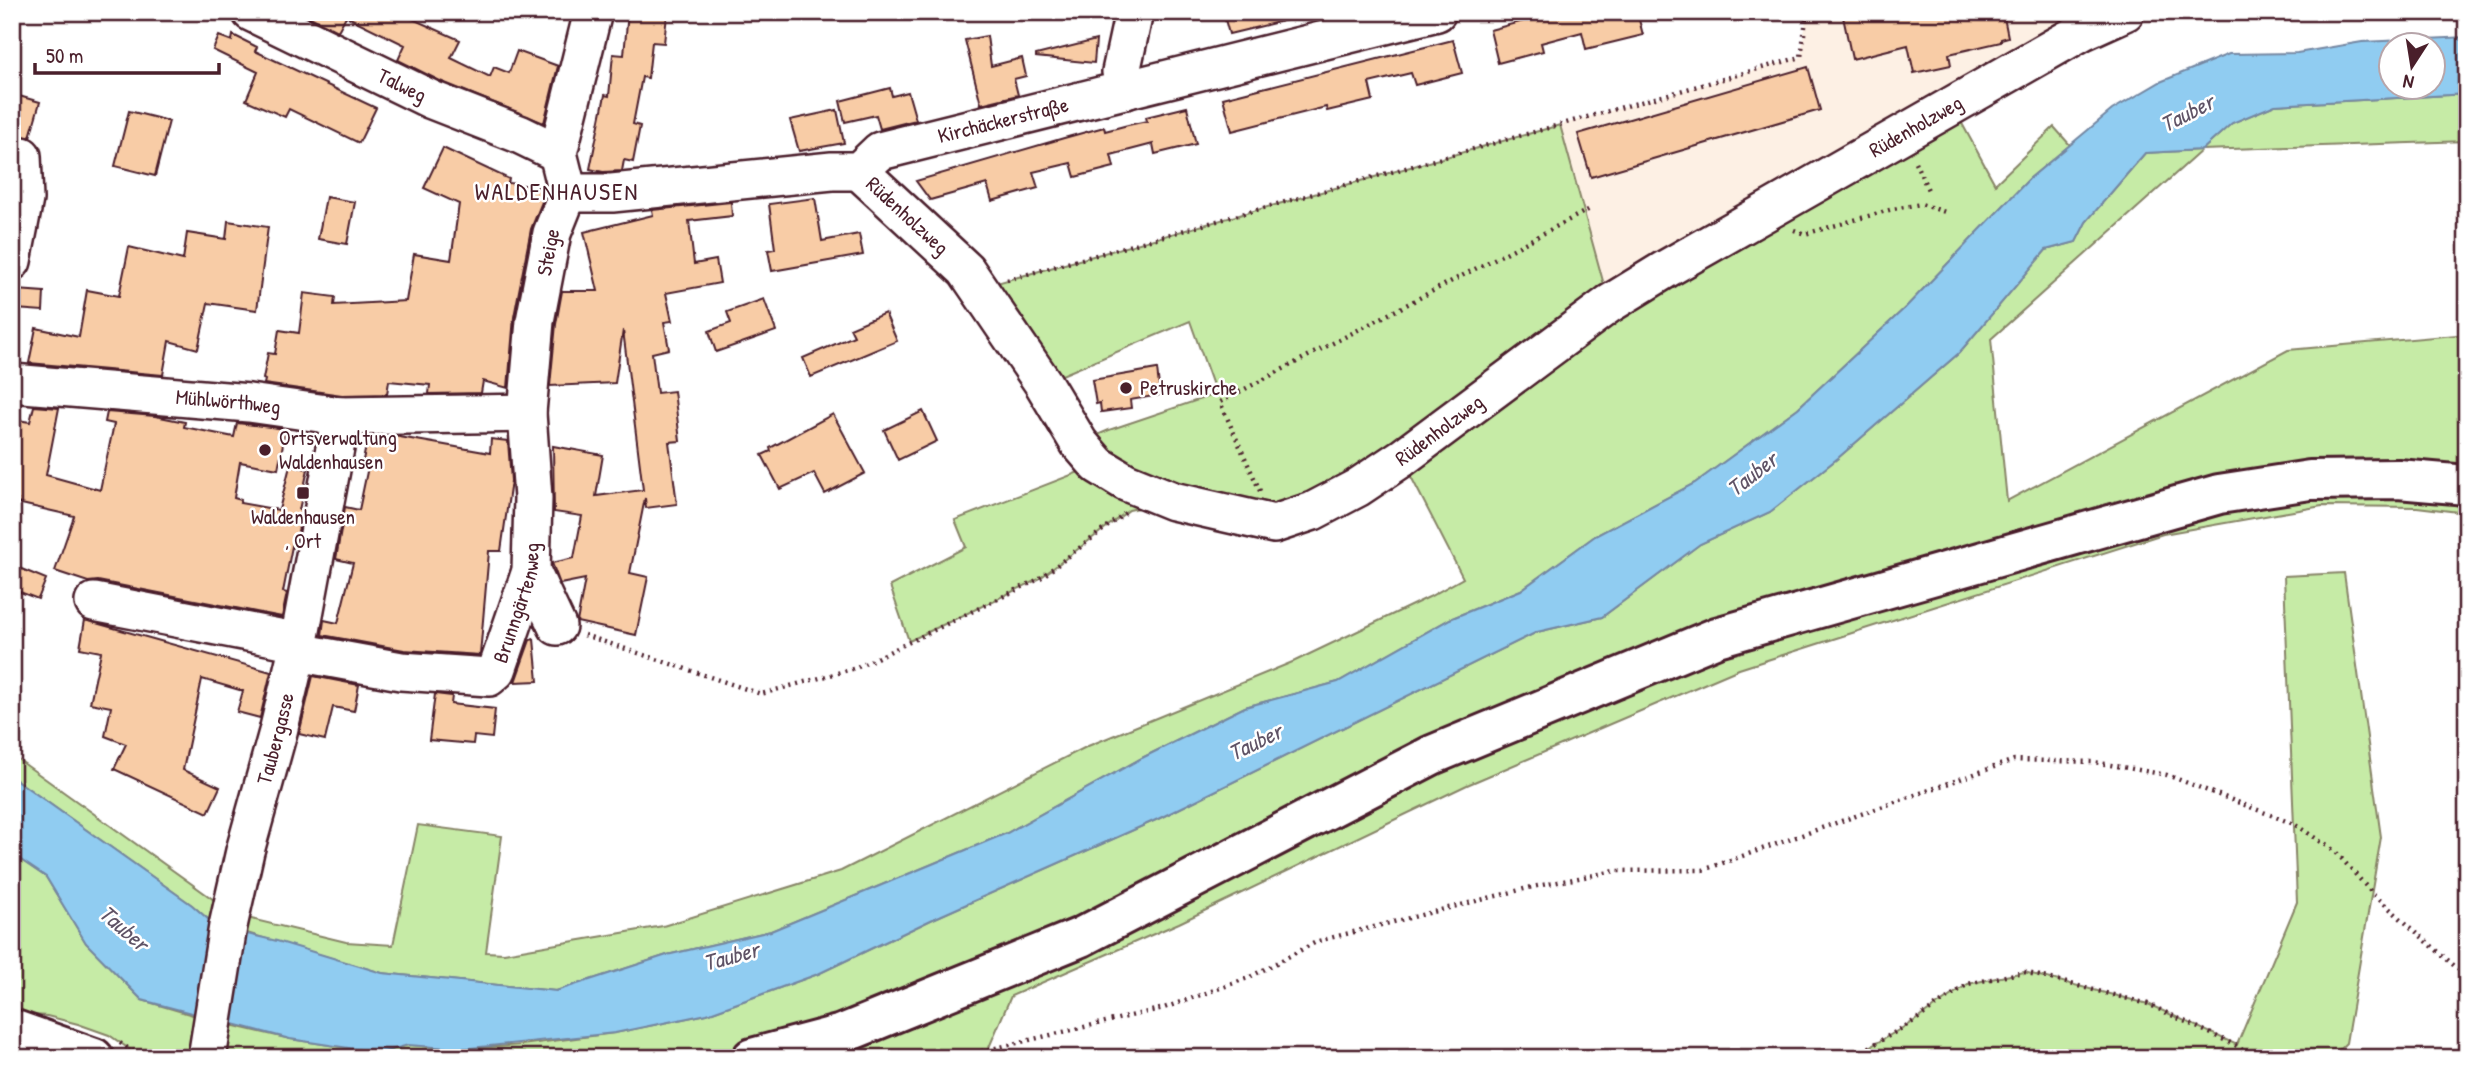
<svg xmlns="http://www.w3.org/2000/svg" width="2479" height="1070" font-family="'Patrick Hand',sans-serif">
<style>
.built{fill:#fdf0e4}
.green{fill:#c6eba6;stroke:#888568;stroke-width:2}
.water{fill:#90ccf1;stroke:#7487a2;stroke-width:2;fill-rule:evenodd}
.building{fill:#f8cca6;stroke:#4a1f2b;stroke-width:2}
.lines{fill:none;stroke-linecap:round;stroke-linejoin:round}
.minor-casing{stroke:#4a1f2b;stroke-width:42}
.major-casing{stroke:#4a1f2b;stroke-width:44}
.path{stroke:#4a1f2b;stroke-width:4.5;stroke-dasharray:2 5;stroke-linecap:butt}
.minor{stroke:#fff;stroke-width:37}
.major{stroke:#fff;stroke-width:38}
.poi-dot{fill:#4a1f2b;stroke:#fff;stroke-width:2.5}
.labels{text-anchor:middle;stroke-width:5;stroke-linejoin:round;paint-order:stroke}
.street-label{font-size:21px;fill:#4a1f2b;stroke:#fff}
.poi-label{font-size:21px;fill:#4a1f2b;stroke:#fff;text-anchor:start}
.water-label{font-size:23px;font-style:italic;fill:#5f5366;stroke:#fff}
.quarter-label{font-size:24px;letter-spacing:2px;fill:#4a1f2b;stroke:#fff}
</style>
<rect width="100%" height="100%" fill="#fff"/>
<filter id="ink" filterUnits="userSpaceOnUse"><feTurbulence type="fractalNoise" baseFrequency=".0143" numOctaves="2"/><feDisplacementMap in="SourceGraphic" scale="14" xChannelSelector="R" yChannelSelector="G"/><feConvolveMatrix kernelMatrix="1 2 1 2 8 2 1 2 1" color-interpolation-filters="sRGB"/></filter>
<g filter="url(#ink)">
<path class="built" d="M1807 12H2082L1609 304 1560 125 1801 57Z"/>
<path class="green" d="M2467 94V141L2202 150 1991 339 2007 501 2288 350 2467 334V513L2417 507 2322 506 2163 534 1739 669 1467 785 1179 923 1011 996 988 1050 954 1058H220L226 1024 290 1039 381 1053 408 1045 461 1049 521 1045 615 1033 707 1014 818 974 933 919 1158 819 1537 632 1602 617 1700 544 1770 512 1838 458 1959 353 2046 250 2076 242 2086 222 2145 153 2202 150 2232 123 2275 105Z
M1953 107 1995 184 2054 127 2070 145 2029 179 1906 307 1798 408 1695 483 1595 536 1521 590 1450 619 1338 682 1245 707 1142 758 1007 833 771 931 667 955 556 991 382 973 240 931 243 917 346 942 393 945 418 825 502 836 486 952 504 953 663 926 841 871 1088 746 1295 661 1429 597 1463 578 1402 459 1313 511 1173 501 1129 510 1039 579 909 641 890 586 966 547 955 520 1097 465 1079 443 1109 430 1216 394 1190 321 1043 383 979 288 1560 125 1609 303Z
M2344 573 2381 837 2346 1043 2331 1058H1851L1914 1021 1968 984 2024 972 2148 1004 2237 1045 2297 902 2284 576Z
M12 755 221 905 217 927 192 905 12 777Z
M12 854 46 877 86 943 142 1000 203 1018 196 1058H155L132 1051 109 1035 78 1024 47 1016 20 1014 12 1010Z"/>
<path class="water" d="M2467 37V94L2275 105 2232 123 2202 150 2145 153 2086 222 2076 242 2046 250 1959 353 1838 458 1770 512 1700 544 1602 617 1537 632 1158 819 933 919 818 974 707 1014 615 1033 461 1049 408 1045 381 1053 290 1039 142 1000 86 943 46 877 12 854V777L192 905 217 927 277 941 382 973 556 991 667 955 771 931 1007 833 1142 758 1245 707 1338 682 1450 619 1521 590 1595 536 1695 483 1798 408 1906 307 2029 179 2112 110 2160 82 2229 54 2297 53 2362 42ZM2392 46H2434V88H2392Z"/>
<path class="building" d="M300 12H397L460 40 451 58 490 77 494 67 509 73 517 51 558 66 544 123 440 81 398 60 405 45 346 16 338 31Z
M628 12 667 15 664 43 652 42 648 78 642 77 633 124 640 126 633 162 624 160 622 171 603 172 590 169 605 95 609 96 613 54 624 55Z
M1223 12H1286L1287 20 1229 34Z
M1557 12H1637L1643 35 1586 49 1582 32 1541 43 1543 51 1498 63 1490 30Z
M1842 12H2003L2008 37 2001 39V42L1949 54 1951 65 1914 73 1908 45 1852 59Z
M233 35 257 47 255 51 376 108 359 143 289 109 285 117 246 100 258 72 213 50 219 36 232 41Z
M987 36 991 66 1022 58 1026 76 1014 79 1018 95 981 104 965 40Z
M1096 40 1094 63 1036 57V55Z
M1453 40 1462 73 1415 85 1411 73 1369 83 1373 100 1327 111 1326 107 1232 131 1223 98Z
M1808 67 1820 110 1591 177 1578 134Z
M890 88 892 96 908 92 916 120 880 129 876 115 845 122 840 101Z
M12 94 40 102 30 137H12Z
M1187 107 1196 144 1155 154 1153 144 1111 155 1114 167 1075 177 1071 163 1033 172 1038 188 992 201 987 184 930 200 916 181 1064 138 1104 127 1105 131 1128 125 1147 121 1146 117Z
M837 110 844 143 799 151 790 120Z
M129 111 169 121 155 176 115 166Z
M443 148 509 179 508 183 545 188 546 192 531 229 514 317 508 388 483 381 481 393 429 394 430 385 389 381 387 394 342 395 264 384 265 380 263 379 268 353 275 354 279 330 299 333 304 293 335 297 334 305 406 301 414 254 451 260 459 204 424 188Z
M326 197 355 202 347 244 318 239Z
M815 198 822 241 859 234 863 255 772 271 768 250 775 249 769 204Z
M731 202 732 216 689 221 694 264 716 260 720 283 666 293 672 321 664 322 669 349 652 353 657 393 674 391 680 441 669 442 677 504 646 508 645 498 630 573 648 577 636 635 577 622 585 579 560 584 552 563 574 558 582 516 554 512 553 446 603 455 596 496 643 490 623 330 615 383 550 386 556 324 562 291H598L584 232 653 215 652 210Z
M228 221 268 227 257 310 208 303 198 349 169 341 163 375 29 363 36 328 79 337 87 290 119 296 129 247 183 260 187 233 226 239Z
M17 290 44 292 43 311 16 309Z
M764 299 776 331 716 352 709 331 731 323 727 312Z
M885 313 897 341 811 377 803 358 854 336 850 328Z
M1157 369 1160 395 1130 400 1131 408 1101 412 1100 403 1096 404 1092 380Z
M34 406 59 408 46 475 100 490 114 424 105 422 107 412 155 416 185 422 184 427 234 437 237 423 286 429 278 469 240 462 234 498 241 500 240 503 279 510 290 466 308 469 299 510 302 511 296 542 293 541 283 592 287 593 282 617 98 581 88 582 55 571 74 516 17 503 18 500 12 499V419L30 422Z
M923 411 937 441 898 460 884 430Z
M833 414 865 473 825 494 814 473 780 489 762 455 771 451 770 448Z
M394 436 490 453 491 439 508 441 511 481 501 551H489L480 655 404 650 322 635 324 620 338 623 353 563 336 559 345 507 359 510 369 462 363 460 368 437Z
M19 568 46 579 38 599 12 589Z
M85 620 271 672 260 718 237 712 243 691 202 679 183 770 220 787 208 813 114 769 126 744 105 736 111 707 90 703 101 652 80 648Z
M534 639 538 681 515 682 530 640Z
M313 676 359 685 354 711 333 707 325 740 299 734Z
M435 694 452 696 451 704 495 709 492 738 474 736 473 744 429 740Z"/>
<g class="lines">
<defs>
<g id="minor">
<path id="s1" d="M251 12 432 100 519 134 558 153"/>
<path d="M1126 90 1121 72 1134 12"/>
<path id="s2" d="M859 171 966 270 1043 383 1079 443 1098 465 1126 482 1173 501 1274 524 1313 511 1357 488 1402 458 1609 304 1666 269 2083 31 2125 12"/>
<path id="s3" d="M568 193H612L832 171H859L880 151 1437 12"/>
<path d="M12 261 24 199 22 156"/>
<path id="s4" d="M12 383 249 403 341 416 527 413"/>
<path d="M531 571 557 626"/>
<path d="M94 602 299 642"/>
<path id="s5" d="M297 652 401 671 489 677 497 670 531 571 533 498 527 413 535 321 552 233 568 193 558 153 593 12"/>
<path id="s6" d="M207 1058 228 926 245 851 278 732 297 652 341 416"/>
</g>
<path id="major" d="M12 1029 94 1058
M752 1058 842 1034 1081 937 1432 755 1717 637 2219 494 2310 480 2398 479 2467 485"/>
</defs>
<use href="#minor" class="minor-casing"/>
<use href="#major" class="major-casing"/>
<path class="path" d="M1915 162 1929 192
M1794 230 1805 234 1893 209 1921 204 1945 212
M1007 280 1801 57 1807 12
M1260 491 1220 402 1590 209
M584 635 761 694 856 668 1039 579 1125 513
M120 1043 132 1051 155 1058
M954 1058 1164 1008 1248 978 1318 941 1532 887 1615 871 1703 870 2014 760 2094 762 2167 775 2294 824 2335 851 2372 893 2467 977
M1851 1058 1914 1021 1968 984 2024 972 2148 1004 2237 1046 2253 1058"/>
<use href="#minor" class="minor"/>
<use href="#major" class="major"/>
</g>
</g>
<g class="poi-dot">
<circle cx="1126" cy="388" r="7"/>
<circle cx="265" cy="450" r="7"/>
<rect x="296" y="486" width="14" height="14" rx="3.5"/>
</g>
<g class="labels">
<g class="street-label">
<text dy="7" stroke="none"><textPath href="#s1" startOffset="168">Talweg</textPath></text>
<text dy="7" stroke="none"><textPath href="#s3" startOffset="448">Kirchäckerstraße</textPath></text>
<text dy="7" stroke="none"><textPath href="#s2" startOffset="1326">Rüdenholzweg</textPath></text>
<text dy="7" stroke="none"><textPath href="#s2" startOffset="66">Rüdenholzweg</textPath></text>
<text dy="7" stroke="none"><textPath href="#s5" startOffset="630">Steige</textPath></text>
<text dy="7" stroke="none"><textPath href="#s4" startOffset="217">Mühlwörthweg</textPath></text>
<text dy="7" stroke="none"><textPath href="#s2" startOffset="760">Rüdenholzweg</textPath></text>
<text dy="7" stroke="none"><textPath href="#s5" startOffset="275">Brunngärtenweg</textPath></text>
<text dy="7" stroke="none"><textPath href="#s6" startOffset="327">Taubergasse</textPath></text>
</g>
<g class="poi-label">
<text x="1140" y="395">Petruskirche</text>
<text x="279" y="445">Ortsverwaltung<tspan x="279" dy="24">Waldenhausen</tspan></text>
<text x="303" y="524" text-anchor="middle">Waldenhausen<tspan x="303" dy="24">, Ort</tspan></text>
</g>
<g class="water-label">
<text transform="translate(2187 113) rotate(-27)" y="8">Tauber</text>
<text transform="translate(1752 474) rotate(-38)" y="8">Tauber</text>
<text transform="translate(1255 742) rotate(-26)" y="8">Tauber</text>
<text transform="translate(124 928) rotate(41)" y="8">Tauber</text>
<text transform="translate(731 956) rotate(-15)" y="8">Tauber</text>
</g>
<g class="quarter-label">
<text x="557" y="200">WALDENHAUSEN</text>
</g>
</g>
<rect width="2479" height="1070" fill="none" stroke="#fff" stroke-width="42"/>
<rect x="21" y="21" width="2437" height="1028" fill="none" stroke="#4a1f2b" stroke-width="2.5" filter="url(#ink)"/>
<g transform="translate(2412 66) rotate(192)"><circle r="33" fill="#ffffff" stroke="#b7a5aa" stroke-width="2"/>
<path d="M0-5L12 26L0 18L-12 26Z" fill="#4a1f2b"/>
<text y="-10" font-size="19" font-weight="bold" text-anchor="middle" fill="#4a1f2b">N</text>
</g>
<path d="M35 63v10h184v-10" fill="none" stroke="#4a1f2b" stroke-width="3.5"/>
<text x="46" y="63" font-size="21" fill="#4a1f2b" stroke="#ffffff" stroke-width="5" paint-order="stroke">50 m</text>
</svg>
